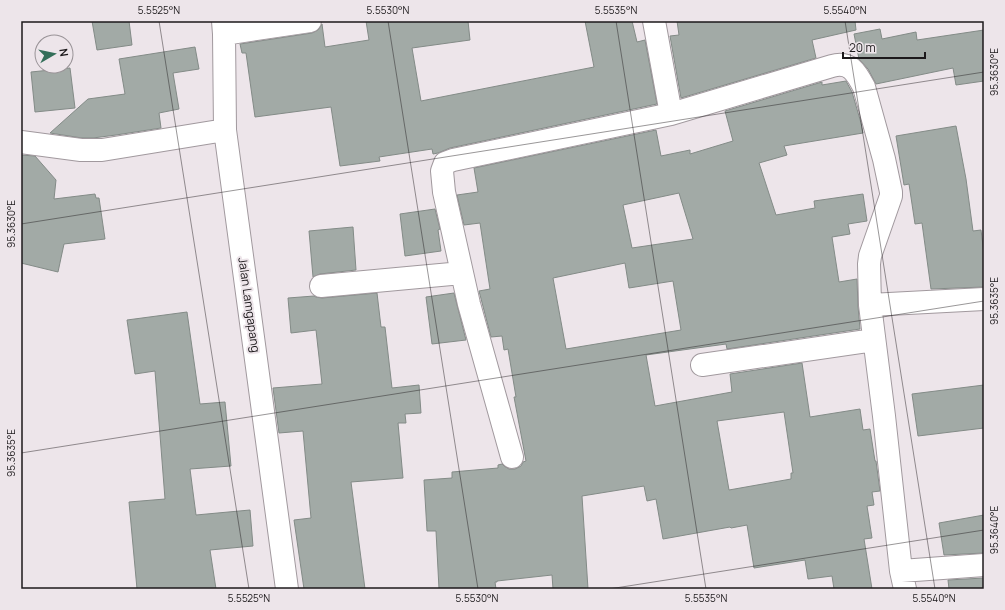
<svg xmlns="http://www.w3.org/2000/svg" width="1005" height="610" font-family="Manrope,sans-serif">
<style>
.building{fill:#a2aaa6;stroke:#838b87;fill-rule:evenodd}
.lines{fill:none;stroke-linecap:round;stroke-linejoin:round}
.minor-casing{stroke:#a1999e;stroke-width:24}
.minor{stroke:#fff;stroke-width:22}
.ticks{fill:none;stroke:#1c191b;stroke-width:1;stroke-opacity:0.45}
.labels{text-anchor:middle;stroke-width:4;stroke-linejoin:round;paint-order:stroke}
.street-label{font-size:12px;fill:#1c191b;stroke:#ede5ea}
.neatline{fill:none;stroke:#1c191b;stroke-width:1.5}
.ticks-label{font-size:10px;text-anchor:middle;fill:#1c191b}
</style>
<rect width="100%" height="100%" fill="#ede5ea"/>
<path class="building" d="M92 21H129L132 45 97 50Z
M366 21H468L470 40 412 48 421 101 594 67 585 21H632L637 42 645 40 657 104 450 148 438 153 433 154 432 149 379 157 380 161 340 166 331 107 255 117 246 53H242L240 44 312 33 318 30 322 24 325 47 369 40Z
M677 21H855L856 30 812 40 816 58 681 98 670 36 679 35Z
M880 29 882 39 916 32 917 40 984 30V81L956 85 953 68 876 84 868 69 859 59 854 34Z
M195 47 199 69 173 73 179 109 159 113 161 128 116 135 93 138H82L50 133 88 99 125 94 119 59Z
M70 68 75 108 35 112 31 72Z
M846 81 852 92 861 123 863 133 784 146 787 155 759 163 776 215 815 208 814 201 863 194 867 221 848 224 850 234 832 237 839 282 857 279 858 306 860 329 727 349 726 344 646 355 655 406 732 392 730 374 802 363 810 417 860 409 863 430 870 429 875 461H876L880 491 872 492 874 505 867 506 872 538 864 539 872 589H834L832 576 808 579 805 560 754 568 747 525 731 528 730 527 663 539 656 499 647 501 644 486 582 496 588 589H553L552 575 497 581V582H495L496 589H439L436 531H427L424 480 452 478V472L498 468V465L502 464 504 466 509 469H515L521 466 523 462 526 461 514 397H516L508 349 504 350 502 336 491 337 479 291 490 289 480 223 464 225 457 195 478 192 474 168 656 130 661 156 690 150V154L733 141 725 111 822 82V85ZM679 193 693 239 632 248 623 205ZM625 263 629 288 673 281 681 330 566 349 553 278ZM784 412 793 473H791V479L729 490 717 421Z
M956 126 966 179 973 231 981 230 984 254V287L931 289 922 223 915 224 909 184 904 185 896 136Z
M21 155 35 156 56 180 54 199 95 194 96 198H99L105 239 64 244 58 272 21 263Z
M435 209 440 229 438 230 441 251 405 256 400 214Z
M353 227 356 270 320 274 313 277 309 231Z
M377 293 381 327H385L392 388 419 385 421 413 405 414 406 423H398L403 478 351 482 365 589H304L294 520 311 518 303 431 279 433 273 388 322 384 316 330 291 333 288 298 314 296 316 297 322 298Z
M454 293 466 340 432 344 426 297Z
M187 312 200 404 225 402 231 466 190 469 196 515 250 510 253 546 210 550 216 589H137L129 502 165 499 155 371 135 374 127 320Z
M984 385V428L918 436 912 394Z
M984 515V553L944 555 939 523Z
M984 578V589H949L948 580Z"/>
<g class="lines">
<defs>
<path id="minor" d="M223 21 224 34 225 130 287 589
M654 21 671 114
M224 34 310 21
M21 142 81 150H102L225 130
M321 286 462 273
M870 305 984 299
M702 365 874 340
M512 457 469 304 444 192 442 171 445 163 453 160 671 114 832 66C850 61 856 72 864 87L884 159 891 192V196L870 256 869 264 870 305 884 416 901 571 905 589
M901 571 984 565"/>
</defs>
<use href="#minor" class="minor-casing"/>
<use href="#minor" class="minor"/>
</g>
<path class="ticks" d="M159 21 249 589M388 21 478 589M616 21 706 589M845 21 935 589M21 224 984 72M21 453 984 301M609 589 984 530"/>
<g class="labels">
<g class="street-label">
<text transform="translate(249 305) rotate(82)" y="4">Jalan Lamgapang</text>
</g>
</g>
<rect width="1005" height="610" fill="none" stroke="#ede5ea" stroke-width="44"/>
<g transform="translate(54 54) rotate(81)"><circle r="19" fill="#ede5ea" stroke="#999397"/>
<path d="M0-3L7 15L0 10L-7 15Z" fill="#336e59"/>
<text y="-6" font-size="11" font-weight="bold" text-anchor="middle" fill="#1c191b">N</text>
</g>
<path d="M843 52v6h82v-6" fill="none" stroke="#1c191b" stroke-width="2"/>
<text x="849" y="52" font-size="12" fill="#1c191b" stroke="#ede5ea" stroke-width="3" paint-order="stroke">20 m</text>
<rect x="22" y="22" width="961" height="566" class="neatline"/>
<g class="ticks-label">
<text x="159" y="14">5.5525°N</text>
<text x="388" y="14">5.5530°N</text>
<text x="616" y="14">5.5535°N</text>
<text x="845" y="14">5.5540°N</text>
<text transform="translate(994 72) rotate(-90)" y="4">95.3630°E</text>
<text transform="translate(11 224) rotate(-90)" y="4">95.3630°E</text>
<text transform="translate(994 301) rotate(-90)" y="4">95.3635°E</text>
<text transform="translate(11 453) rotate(-90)" y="4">95.3635°E</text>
<text transform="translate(994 530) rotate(-90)" y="4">95.3640°E</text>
<text x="249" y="602">5.5525°N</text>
<text x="477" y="602">5.5530°N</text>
<text x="706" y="602">5.5535°N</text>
<text x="934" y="602">5.5540°N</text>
</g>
</svg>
